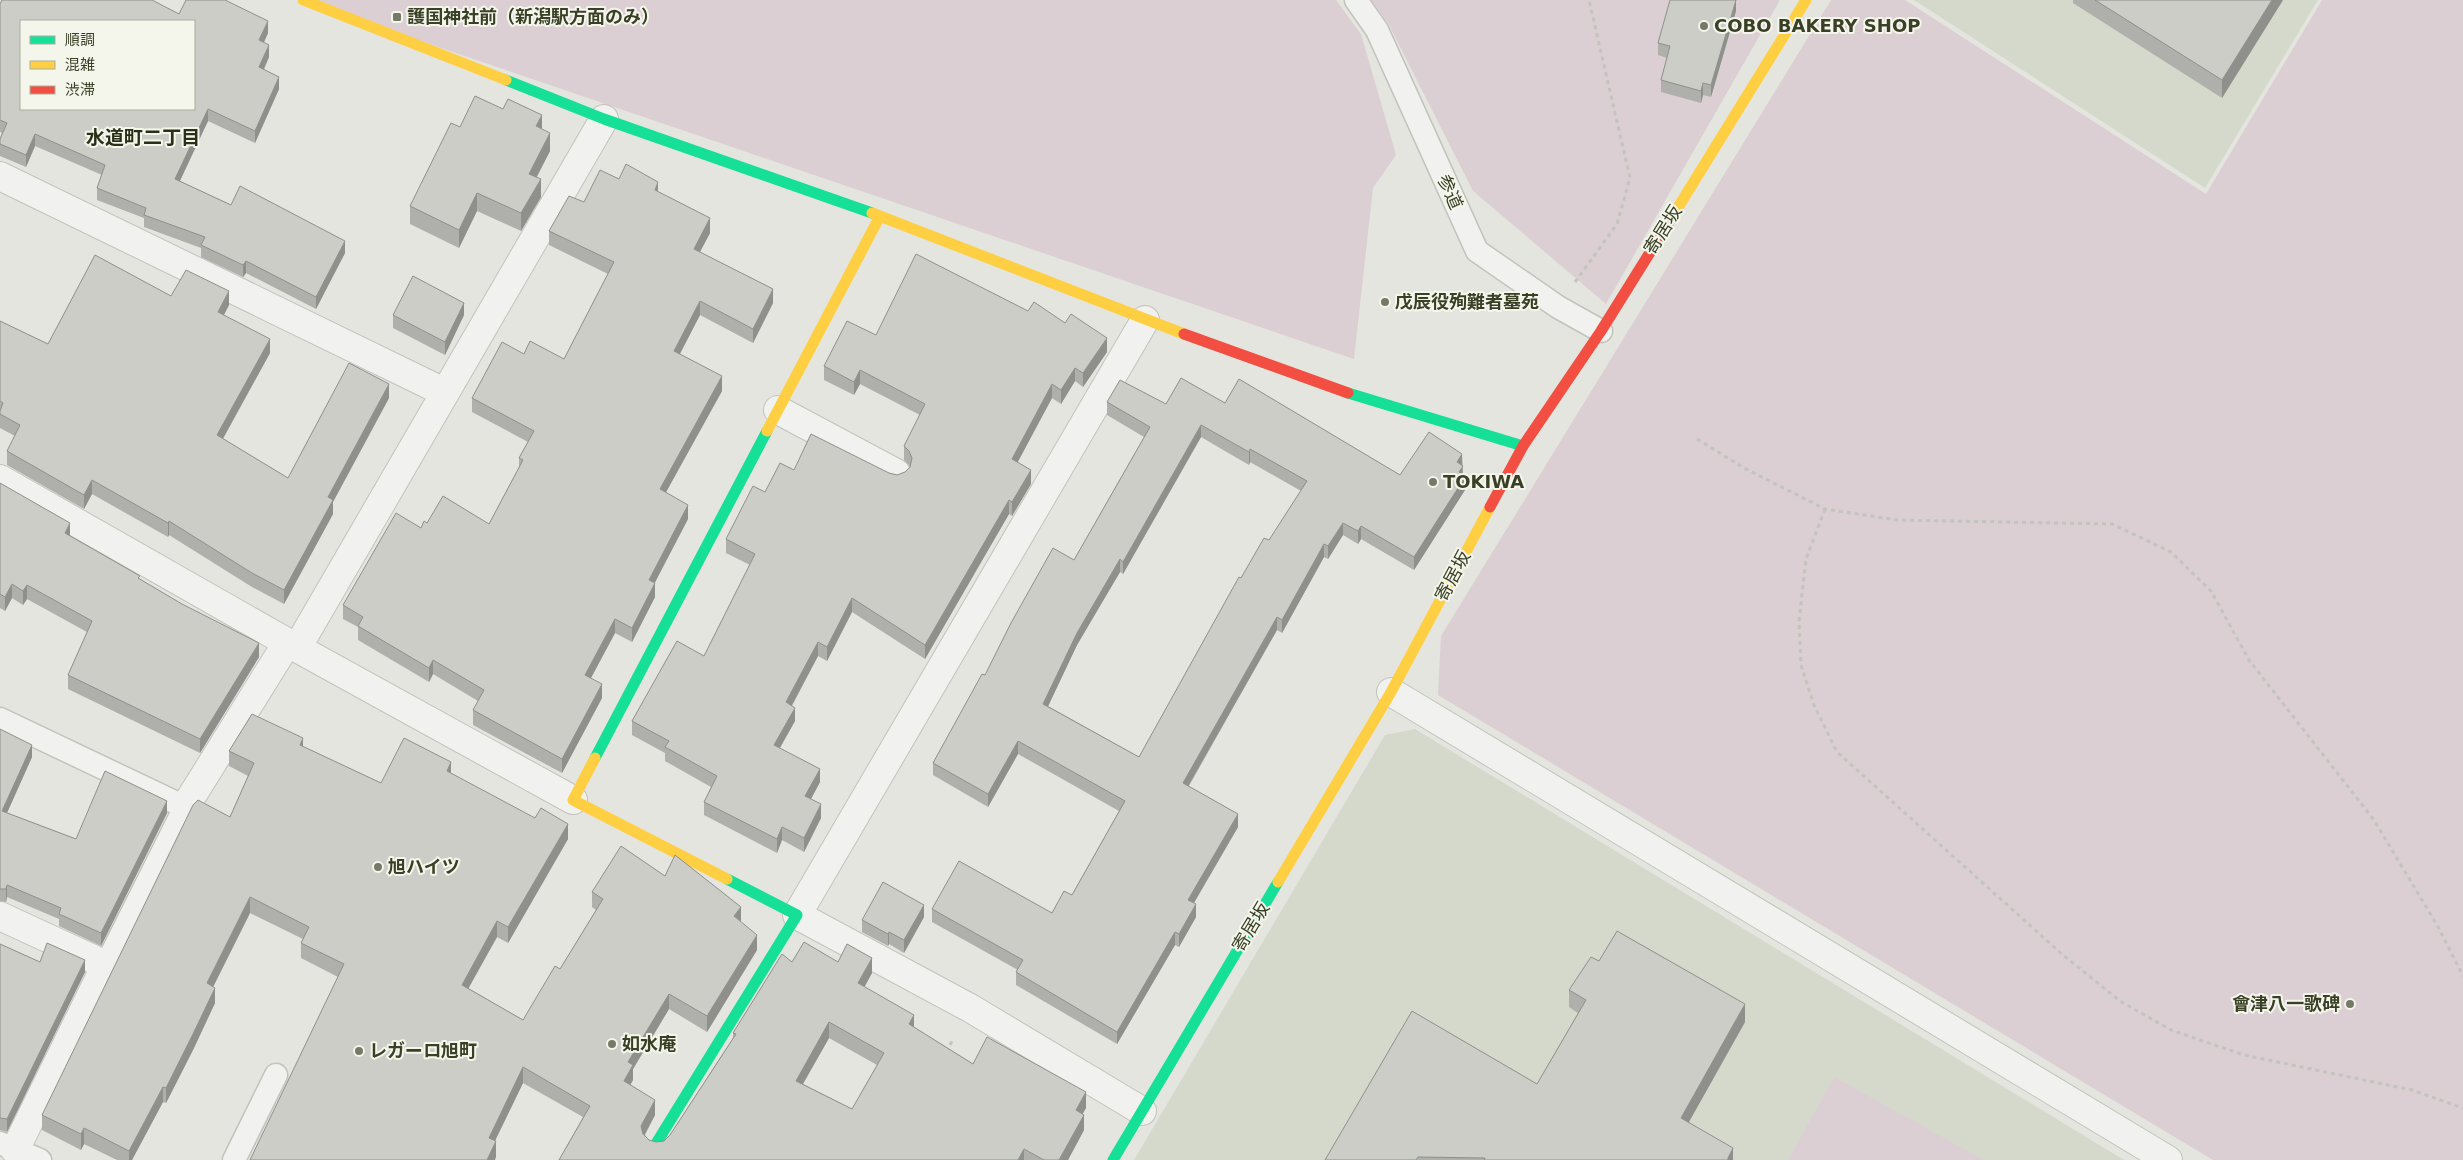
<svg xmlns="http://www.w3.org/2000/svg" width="2463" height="1160" font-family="'DejaVu Sans','Noto Sans JP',sans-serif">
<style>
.built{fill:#d5d9cc}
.green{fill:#dbcfd4}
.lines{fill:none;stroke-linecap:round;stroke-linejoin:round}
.lane-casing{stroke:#c2c3bd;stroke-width:25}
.street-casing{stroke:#c2c3bd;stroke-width:30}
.path{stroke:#c2c4bd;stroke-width:3;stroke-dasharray:4 4;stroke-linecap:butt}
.lane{stroke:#f1f2ef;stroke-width:22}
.street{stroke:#f1f2ef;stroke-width:28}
.fast{stroke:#16e098;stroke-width:11}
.slow{stroke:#ffcf43;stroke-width:11}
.jam{stroke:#f24e42;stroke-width:11}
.wall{fill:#afb0ab;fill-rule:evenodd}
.shaded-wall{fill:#8f908b}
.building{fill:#cccdc7;stroke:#8f908b;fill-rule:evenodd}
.poi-dot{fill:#757a66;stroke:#f4f6ec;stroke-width:2}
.labels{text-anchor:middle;stroke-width:4;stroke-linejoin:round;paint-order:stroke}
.poi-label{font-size:18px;font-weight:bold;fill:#394025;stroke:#f4f6ec;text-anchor:start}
.street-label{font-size:18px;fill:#394025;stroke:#f4f6ec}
.neighbourhood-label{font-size:19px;font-weight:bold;fill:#293017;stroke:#f4f6ec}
</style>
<rect width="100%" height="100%" fill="#e4e5df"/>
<path class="built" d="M1914 0H2318L2205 188Z
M1415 729 2124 1160H1134L1385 735Z"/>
<path class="green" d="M313 0H1336L1361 34 1396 155 1373 188 1354 359 312 4Z
M1371 0H1780L1606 304 1473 191 1388 23Z
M1831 0H1905L2206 194 2322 0H2463V1160H2213L1438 695 1441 636Z
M1834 1077 1984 1160H1788Z"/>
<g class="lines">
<defs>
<path id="lane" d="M1356 0 1377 30 1477 251 1558 307 1601 331
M0 719 185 807 106 965
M0 1143 40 1160
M234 1160 276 1075"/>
<path id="street" d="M0 176 444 392
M778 410 896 473
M0 479 297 648
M1391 692 2168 1160
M573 800 297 648 604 119
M185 807 287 643
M0 916 106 965 15 1150
M1142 1111 970 1008 797 915 1145 320"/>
</defs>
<use href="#lane" class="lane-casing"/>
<use href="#street" class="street-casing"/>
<path class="path" d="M1575 282 1617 224 1630 178 1589 0
M1697 439 1744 468 1825 509 1897 520 2112 524 2171 552 2211 591 2249 660 2374 820 2437 925 2463 976
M1825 509 1806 559 1799 621 1801 665 1814 705 1837 752 2063 955 2120 1001 2171 1030 2244 1055 2412 1090 2463 1108
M946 1052 954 1038"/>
<use href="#lane" class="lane"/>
<use href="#street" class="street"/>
<path class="fast" d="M506 80 604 119 872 213
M1348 393 1523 446
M595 758 767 431
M657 1142 797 915 727 879
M1113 1160 1278 882"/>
<path class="slow" d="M303 0 506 80
M872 213 1184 334
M1669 222 1806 0
M767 431 880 216
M595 758 573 800 727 879
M1278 882 1391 692 1490 507"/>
<path class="jam" d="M1184 334 1348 393
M1490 507 1523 446 1601 331 1669 222"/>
</g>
<path class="wall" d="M1736 0V11L1711 97 1703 95 1701 103 1661 92V80L1667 58 1658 55V43Z
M2073 0H2283L2222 98 2073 3Z
M0 4 179 14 268 33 264 43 269 57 264 70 279 89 255 143 208 121 180 181 231 205 345 253 316 309 246 273 243 277 201 257V248L144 227V218L97 200V188L102 175 35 146 26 167 0 156V139L2 133 0 132Z
M542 129 550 151 537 177 541 197 521 231 477 211 459 248 410 224V206Z
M619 179 658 192 710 233 700 252 773 303 753 343 700 315 680 354 722 391 666 492 688 519 654 583 655 597 632 642 615 633 591 678 602 698 562 773 473 725V710L478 701 433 674 429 682 358 640V627L343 619V605L421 528 427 523 489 524 519 467V458L528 442 472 412V398L524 354 564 359 608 274 549 245V231L584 202Z
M171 296 229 305 224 315 270 353 223 439 288 478 389 398 333 502V514L284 604 252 587 169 535 168 537 92 494 84 509 7 465V451L15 436 0 428V321L48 344Z
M393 315H464L445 355 393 328Z
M876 335 1107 352 1083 387 1075 381 1061 404 1052 398 1017 462 1031 484 1012 516 1009 514 925 659 852 612 827 661 818 656 792 706 795 721 780 748 820 782 811 799 821 818 804 852 782 840 777 853 704 815V802L711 787 665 761V753L632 735V721L704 656 750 565 726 553V539L765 492 794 470 889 473 897 475 905 472 910 467 909 465 904 460V446L920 415 860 384 854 395 824 380V366Z
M1107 402 1166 404 1225 403 1400 475 1462 465 1465 490 1414 570 1361 539 1358 544 1343 535 1328 559 1324 557 1282 633 1277 630 1189 786 1238 827 1194 903 1196 917 1179 947 1175 945 1117 1044 1016 985V972L1018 970 932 922V909L1052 913 1072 895 1119 811 1018 754 988 807 933 775V763L985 675 1074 560 1144 437 1107 415ZM1201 437 1249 465 1250 462 1301 491 1269 540 1139 757 1048 706 1077 645 1120 572 1123 574Z
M0 483 70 536 140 579 259 657 200 753 68 689V675L87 632 27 599 23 605 12 598 5 611 0 608Z
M0 729 32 757 7 813 76 839 167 813 101 946 59 926V919L7 897 6 902 0 901Z
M303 747 381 783 451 773 568 839 508 943 497 937 468 988 523 1020 560 969 596 910 592 907V892L665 876 741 922 757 950 707 1032 669 1009 633 1069V1080L630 1085 655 1115 645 1135 649 1140 656 1142 664 1141 670 1135 733 1038V1033L792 962H838L872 973 864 987 914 1027 973 1064 1086 1108 1082 1114 1084 1130 1068 1160H559L583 1117 523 1083 495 1141 496 1157 338 977 301 958V943L303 939 250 913 213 987 215 1003 193 1050 166 1103 163 1102 132 1160H117L84 1144 81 1150 42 1130V1115L230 817 248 776 229 766V751ZM829 1038 877 1065 852 1109 803 1084Z
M924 917 904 953 889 944 888 946 862 932V920Z
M0 944 40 962 85 972 7 1132 0 1130Z
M1569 990 1745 1022 1689 1122 1733 1160H1325L1537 1084 1578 1013 1569 1007Z"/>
<path class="shaded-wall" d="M1736 0V11L1711 97V85Z
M2272 0H2283L2222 98V80Z
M268 21V33L259 52V40Z
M269 45V57L259 79V67Z
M279 77V89L255 143V131Z
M1703 83V95L1701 103V91Z
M208 109V121L175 191V179Z
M542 115V133L536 126Z
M550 133V151L529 191V174Z
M35 134V146L26 167V155Z
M541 179V197L521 231V213Z
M658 182V196L655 190Z
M477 193V211L459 248V230Z
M710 218V233L694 263V249Z
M345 241V253L316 309V297Z
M246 261V273L243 277V265Z
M773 289V303L753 343V329Z
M229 291V305L218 326V312Z
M700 301V315L674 365V351Z
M464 303V315L445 355V342Z
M1107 338V352L1083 387V373Z
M270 339V353L217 449V435Z
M1075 368V381L1061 404V390Z
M860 370V384L854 395V382Z
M722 376V391L660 503V489Z
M389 384V398L333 502V514L284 604V590L328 497Z
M1052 384V398L1012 473V459Z
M1201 425V437L1123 574V562Z
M1250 449V462L1249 465V452Z
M1462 454 1463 479 1459 485 1457 462Z
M1031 470V484L1012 516V502Z
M1465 477V490L1414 570V557Z
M92 480V494L84 509V495Z
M1009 500V514L925 659V645Z
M688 505V519L649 594V580Z
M169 521V535L168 537V523Z
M70 523V537L65 533Z
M1343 523V535L1328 559V546Z
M1361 526V539L1358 544V531Z
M1324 544V557L1282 633V620Z
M1120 559V572L1077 645 1043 717V704L1077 633Z
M655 583V597L632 642V628Z
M12 584V598L5 611V597Z
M27 585V599L23 605V591Z
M852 598V612L827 661V647Z
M1277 617V630L1183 795V783Z
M615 619V633L585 689V675Z
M818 642V656L786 716V702Z
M259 643V657L200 753V739Z
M433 660V674L429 682V668Z
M602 684V698L562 773V759Z
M795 708V721L774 758V745Z
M303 738V753L300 745Z
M1018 741V754L988 807V794Z
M32 745V757L2 824V811Z
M451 762V778L447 771Z
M820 769V782L805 810V796Z
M167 801V813L101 946V933Z
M821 804V818L804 852V838Z
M1238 814V827L1188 913V900Z
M568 824V839L508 943V927Z
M782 827V840L777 853V839Z
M7 885V897L6 902V889Z
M250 897V913L207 999V983Z
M1196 904V917L1179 947V934Z
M924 905V917L904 953V940Z
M741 907V922L734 916Z
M497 921V937L462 1000V985Z
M889 932V944L888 946V934Z
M1175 932V945L1117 1044V1032Z
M757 935V950L707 1032V1016Z
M872 958V973L858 999V983Z
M85 960V972L7 1132V1119Z
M215 988V1003L193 1050 166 1103V1088Z
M669 994V1009L633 1069V1080L624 1096V1081L628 1062Z
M1745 1004V1022L1681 1136V1118Z
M914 1015V1031L909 1024Z
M829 1022V1038L796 1096V1081Z
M523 1067V1083L489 1153V1138Z
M163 1087V1102L132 1160H129V1151Z
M1086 1092V1108L1076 1126V1110Z
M655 1100V1115L641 1141V1126Z
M1084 1115V1130L1068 1160H1059Z
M84 1128V1144L81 1150V1134Z
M496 1141V1157L495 1160H487Z
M1733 1148V1160H1728V1158Z
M1024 1149V1160H1018Z"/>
<path class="building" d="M2 0H152L179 14 186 0H225L268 21 259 40 269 45 259 67 279 77 255 131 208 109 175 179 231 205 240 186 345 241 316 297 246 261 243 265 201 245 205 237 144 215 146 208 97 188 105 165 35 134 26 155 0 144V139L7 123 0 120V4ZM21 21H194V109H21Z
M1670 0H1736L1711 85 1703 83 1701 91 1661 80 1670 46 1658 43Z
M2095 0H2272L2222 80Z
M475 96 503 109 508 99 542 115 536 126 550 133 529 174 541 179 521 213 477 193 459 230 410 206 451 123 460 127Z
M626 164 658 182 655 190 710 218 694 249 773 289 753 329 700 301 674 351 722 376 660 489 688 505 649 580 655 583 632 628 615 619 585 675 602 684 562 759 473 710 484 690 433 660 429 668 358 626 363 617 343 605 396 513 421 528 424 521 427 523 443 496 489 524 523 460 519 458 534 431 472 398 502 342 524 354 530 341 564 359 614 262 549 231 569 196 584 202 600 170 619 179Z
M916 254 1028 311 1034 302 1065 323 1071 314 1107 338 1083 373 1075 368 1061 390 1052 384 1012 459 1031 470 1012 502 1009 500 925 645 852 598 827 647 818 642 786 702 795 708 774 745 820 769 805 796 821 804 804 838 782 827 777 839 704 802 717 776 665 747 669 741 632 721 677 641 704 656 755 554 726 539 753 486 765 492 780 463 794 470 811 434 889 473 897 475 905 472 910 467 912 458 909 451 904 446 925 404 860 370 854 382 824 366 847 321 876 335Z
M95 255 171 296 186 270 229 291 218 312 270 339 217 435 288 478 349 363 389 384 328 497 333 500 284 590 252 573 169 521 168 523 92 480 84 495 7 451 20 425 0 414V411L3 403 0 401V321L48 344Z
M413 276 464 303 445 342 393 315Z
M1181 378 1225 403 1239 379 1400 475 1429 432 1462 454 1457 462 1463 466 1459 472 1465 477 1414 557 1361 526 1358 531 1343 523 1328 546 1324 544 1282 620 1277 617 1183 783 1238 814 1188 900 1196 904 1179 934 1175 932 1117 1032 1016 972 1023 960 932 909 959 861 1052 913 1064 891 1072 895 1125 801 1018 741 988 794 933 763 982 674 985 675 1011 623 1053 548 1074 560 1150 427 1107 402 1120 380 1166 404ZM1201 425 1249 452 1250 449 1307 481 1269 540 1264 538 1241 578 1239 577 1139 757 1043 704 1077 633 1120 559 1123 562Z
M0 483 70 523 65 533 140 576 138 578 182 604 259 643 200 739 68 675 92 621 27 585 23 591 12 584 5 597 0 594Z
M252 714 303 738 300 745 381 783 404 738 451 762 447 771 535 818 541 808 568 824 508 927 497 921 462 985 523 1020 555 966 560 969 603 899 592 892 621 846 665 876 675 855 741 907 734 916 757 935 707 1016 669 994 628 1062 633 1065 624 1081 655 1100 641 1126 643 1134 649 1140 656 1142 664 1141 670 1135 736 1034 733 1033 782 954 792 962 804 942 838 962 847 944 872 958 858 983 914 1015 909 1024 973 1064 987 1037 1086 1092 1076 1110 1084 1115 1059 1160H1044L1024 1149 1018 1160H559L590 1106 523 1067 489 1138 496 1141 487 1160H250L344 964 301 943 309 927 250 897 207 983 215 988 193 1034 166 1088 163 1087 129 1151 84 1128 81 1134 42 1115 193 805 198 800 230 817 254 763 229 751ZM829 1022 884 1053 852 1109 796 1081Z
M0 729 32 745 2 811 76 839 105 771 167 801 101 933 59 914 61 908 7 885 6 889H0Z
M883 882 924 905 904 940 889 932 888 934 862 920Z
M1617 931 1745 1004 1681 1118 1733 1148 1728 1158V1160H1484L1485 1158 1418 1157 1416 1160H1325L1412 1011 1537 1084 1586 1000 1569 990 1591 957 1599 961Z
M47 943 85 960 7 1119 0 1118V944L40 962Z"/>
<g class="poi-dot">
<rect x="392" y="12" width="10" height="10" rx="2.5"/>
<circle cx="1704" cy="26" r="5"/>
<circle cx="1385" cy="302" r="5"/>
<circle cx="1433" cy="482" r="5"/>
<circle cx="378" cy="867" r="5"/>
<circle cx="2350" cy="1004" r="5"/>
<circle cx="612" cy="1044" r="5"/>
<circle cx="359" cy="1051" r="5"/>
</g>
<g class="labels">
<g class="poi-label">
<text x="407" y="23">護国神社前（新潟駅方面のみ）</text>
<text x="1714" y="32">COBO BAKERY SHOP</text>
<text x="1395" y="308">戊辰役殉難者墓苑</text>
<text x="1443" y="488">TOKIWA</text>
<text x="388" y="873">旭ハイツ</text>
<text x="2340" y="1010" text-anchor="end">會津八一歌碑</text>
<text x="622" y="1050">如水庵</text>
<text x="369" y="1057">レガーロ旭町</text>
</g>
<g class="street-label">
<text transform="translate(1450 192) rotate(66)" y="6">参道</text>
<text transform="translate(1663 230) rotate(-58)" y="6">寄居坂</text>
<text transform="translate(1453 576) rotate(-62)" y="6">寄居坂</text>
<text transform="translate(1251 927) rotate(-59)" y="6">寄居坂</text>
</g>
<g class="neighbourhood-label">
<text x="143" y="144">水道町二丁目</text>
</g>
</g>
<rect x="20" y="20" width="175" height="90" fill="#f4f6ec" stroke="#a9ad9c"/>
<rect x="30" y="36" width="25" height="8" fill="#16e098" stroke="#a9ad9c"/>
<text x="65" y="45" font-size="15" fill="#394025">順調</text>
<rect x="30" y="61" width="25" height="8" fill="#ffcf43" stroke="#a9ad9c"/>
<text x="65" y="70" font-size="15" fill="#394025">混雑</text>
<rect x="30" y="86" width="25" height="8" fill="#f24e42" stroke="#a9ad9c"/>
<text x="65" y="95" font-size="15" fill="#394025">渋滞</text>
</svg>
